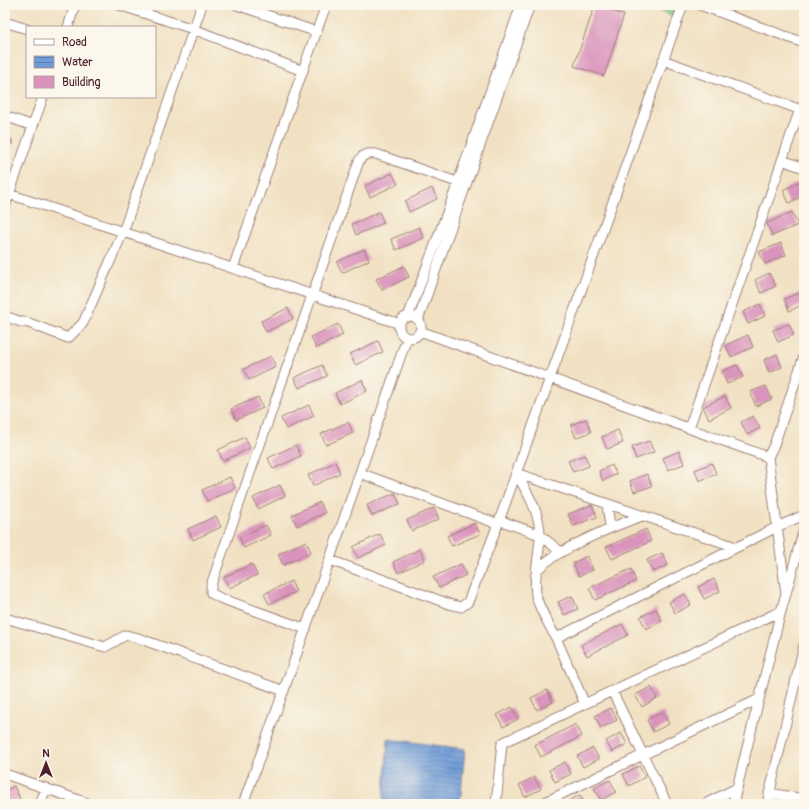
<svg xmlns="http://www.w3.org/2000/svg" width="809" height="809" font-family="Pangolin,sans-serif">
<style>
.park{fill:url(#park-crowns);stroke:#667a60}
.water{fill:url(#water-rules);stroke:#5c5e81}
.building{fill:#d993bc}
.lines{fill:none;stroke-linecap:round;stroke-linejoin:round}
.minor-casing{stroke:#9e8076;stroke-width:11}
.minor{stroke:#fff;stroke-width:9}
</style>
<defs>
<pattern id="park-crowns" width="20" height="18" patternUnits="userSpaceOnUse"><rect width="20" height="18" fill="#81d496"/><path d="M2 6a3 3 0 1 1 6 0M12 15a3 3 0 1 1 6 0" fill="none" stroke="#71b681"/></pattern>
<pattern id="water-rules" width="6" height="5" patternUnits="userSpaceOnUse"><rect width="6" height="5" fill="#6f9dd7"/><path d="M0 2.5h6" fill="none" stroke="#5d7faf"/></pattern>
</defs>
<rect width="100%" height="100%" fill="#fbf7ec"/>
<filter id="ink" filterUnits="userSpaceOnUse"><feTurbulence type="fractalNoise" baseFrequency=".025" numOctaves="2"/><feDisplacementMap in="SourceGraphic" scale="8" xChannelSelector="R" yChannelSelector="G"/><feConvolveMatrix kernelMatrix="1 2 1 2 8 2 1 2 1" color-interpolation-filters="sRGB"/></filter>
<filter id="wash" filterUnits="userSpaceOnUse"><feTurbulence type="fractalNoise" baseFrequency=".012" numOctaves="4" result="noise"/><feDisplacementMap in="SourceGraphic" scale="16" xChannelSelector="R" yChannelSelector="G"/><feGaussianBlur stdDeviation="0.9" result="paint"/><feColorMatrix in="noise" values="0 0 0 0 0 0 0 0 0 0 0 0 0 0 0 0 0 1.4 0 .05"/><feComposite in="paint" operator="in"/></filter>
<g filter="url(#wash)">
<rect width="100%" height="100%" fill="#f1e1c2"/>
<path class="park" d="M644 5H676L672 16Z"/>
<path class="water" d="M388 739 465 749 460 804H383Z"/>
<g id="blocks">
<path class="building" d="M595 5 624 15 604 76 574 66Z
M5 126 13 143 5 147Z
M392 173 398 184 370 197 365 186Z
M801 181 804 187V195L789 203 783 190Z
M432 188 437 199 409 212 405 201Z
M379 212 384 223 356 235 352 224Z
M792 212 798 225 772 236 767 223Z
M419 227 424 238 396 250 391 239Z
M781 243 786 255 765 264 759 252Z
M364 249 369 260 342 273 337 262Z
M404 266 409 277 382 290 376 279Z
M769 273 776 286 761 293 755 280Z
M799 293 804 304 789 311 784 299Z
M760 304 765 316 748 324 743 312Z
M288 308 293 319 266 332 261 321Z
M338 324 343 335 316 348 311 337Z
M789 324 794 335 778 342 773 330Z
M748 335 753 347 731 357 726 345Z
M378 341 383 352 355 365 350 354Z
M777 354 782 367 769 373 764 360Z
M271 356 276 367 249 380 244 369Z
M322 365 327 376 299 388 294 378Z
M737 365 743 377 727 384 722 371Z
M362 380 367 391 340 404 335 393Z
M766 386 772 399 756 406 750 392Z
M725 396 731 408 709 419 703 407Z
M258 397 263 408 236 420 231 409Z
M309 405 314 416 286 429 281 418Z
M753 416 760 428 747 435 741 422Z
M586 419 591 432 576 438 571 425Z
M348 422 353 433 326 445 321 434Z
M618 430 623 443 607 449 602 437Z
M245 437 250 448 223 461 218 450Z
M649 441 654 452 636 459 632 447Z
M296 445 301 456 273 469 268 458Z
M679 451 684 464 668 470 663 458Z
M585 455 589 466 573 472 568 461Z
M335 462 340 473 313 486 308 475Z
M712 463 716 474 699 481 695 470Z
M612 465 616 474 603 481 599 471Z
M647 474 652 486 634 492 630 481Z
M230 477 235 488 207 501 202 490Z
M280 485 285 496 258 509 253 498Z
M395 493 400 504 372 516 367 505Z
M320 502 325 513 297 526 292 515Z
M592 505 597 517 573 526 568 514Z
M434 508 439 519 412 531 407 520Z
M216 516 221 527 193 540 188 529Z
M475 523 480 534 452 546 447 536Z
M266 525 271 535 244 548 239 537Z
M646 529 651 541 612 559 606 547Z
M380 534 386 545 358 558 353 547Z
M306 541 311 552 283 565 278 554Z
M420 549 425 560 398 573 393 562Z
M662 553 668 565 653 572 647 560Z
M587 556 593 570 579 576 573 563Z
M252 564 257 575 229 588 224 577Z
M461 564 466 575 439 588 433 577Z
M631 569 636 581 595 600 589 588Z
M714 579 720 591 704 599 698 587Z
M291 581 296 592 269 604 264 594Z
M685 594 691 605 675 613 669 602Z
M572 596 578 609 564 615 558 602Z
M656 609 662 621 646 629 640 617Z
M622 624 628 635 587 656 581 645Z
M651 687 657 698 642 707 635 695Z
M547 690 553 702 537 710 531 698Z
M512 707 518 719 503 727 497 715Z
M611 708 617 720 601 728 595 716Z
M663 712 669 724 653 732 647 720Z
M576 724 582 736 541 757 535 745Z
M621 733 627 744 612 752 606 741Z
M593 748 599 759 583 767 577 756Z
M565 762 571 774 555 782 549 770Z
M639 766 645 777 629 786 623 774Z
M534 777 541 789 525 797 519 785Z
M610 780 616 792 601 800 594 788Z
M14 786 20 799 9 804H5V791Z
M580 795 585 804H563Z"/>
</g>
</g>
<g filter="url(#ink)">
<use href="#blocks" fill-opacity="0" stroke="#9e8076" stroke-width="1"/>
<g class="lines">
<defs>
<path id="minor" d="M119 5 193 29 303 71
M237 5 317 32
M700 5 804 43
M5 22 27 29
M68 27 75 5
M663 60 804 111
M5 116 33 126
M782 160 804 168
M9 194 400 324
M5 206 43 97
M233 268 326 5
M5 316 21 322H26L68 338 83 323 123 232 202 5
M399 327a11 11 0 1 1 22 0a11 11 0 1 1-22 0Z
M408 317 451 202 521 5
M418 320 530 5
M420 331 768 457 786 594
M689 428 800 109
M768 457 774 445 804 356
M360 473 498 524 683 5
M516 473 736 547
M516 473C527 492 540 512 540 535 540 553 532 583 537 599 541 612 550 626 556 638
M607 504 610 527
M499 520 540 535 561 552
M330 560 449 604 461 607 468 602 498 524
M537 570C549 558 563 551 578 543 600 532 619 524 642 516
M5 618 105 647 126 635 138 638 284 691
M306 629 220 598 211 593V585L359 161C363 154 368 153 376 154L457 182
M612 691 667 804
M585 704 556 638 777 527 804 515
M5 774 90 804
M769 793 804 799
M40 804 46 788
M243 804 290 673 407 338
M496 804 502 743 781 611
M541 804 759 699
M705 804 737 788
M733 804 780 615 804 529
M767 804 804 645"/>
</defs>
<use href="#minor" class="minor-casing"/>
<use href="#minor" class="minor"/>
</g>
</g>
<rect width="809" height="809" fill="none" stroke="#fbf7ec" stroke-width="20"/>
<rect x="26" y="26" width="130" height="72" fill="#fbf7ec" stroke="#b4a19f"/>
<rect x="34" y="39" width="20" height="6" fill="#ffffff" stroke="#b4a19f"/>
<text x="62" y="46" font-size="12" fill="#4a1f2b">Road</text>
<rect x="34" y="56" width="20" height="12" fill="url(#water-rules)" stroke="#b4a19f"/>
<text x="62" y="66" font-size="12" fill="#4a1f2b">Water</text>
<rect x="34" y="76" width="20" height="12" fill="#d993bc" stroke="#b4a19f"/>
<text x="62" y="86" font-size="12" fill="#4a1f2b">Building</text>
<g transform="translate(46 763)" stroke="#fbf7ec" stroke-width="3" paint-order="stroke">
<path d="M0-3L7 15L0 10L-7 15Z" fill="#4a1f2b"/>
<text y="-6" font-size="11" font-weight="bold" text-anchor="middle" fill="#4a1f2b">N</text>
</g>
</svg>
